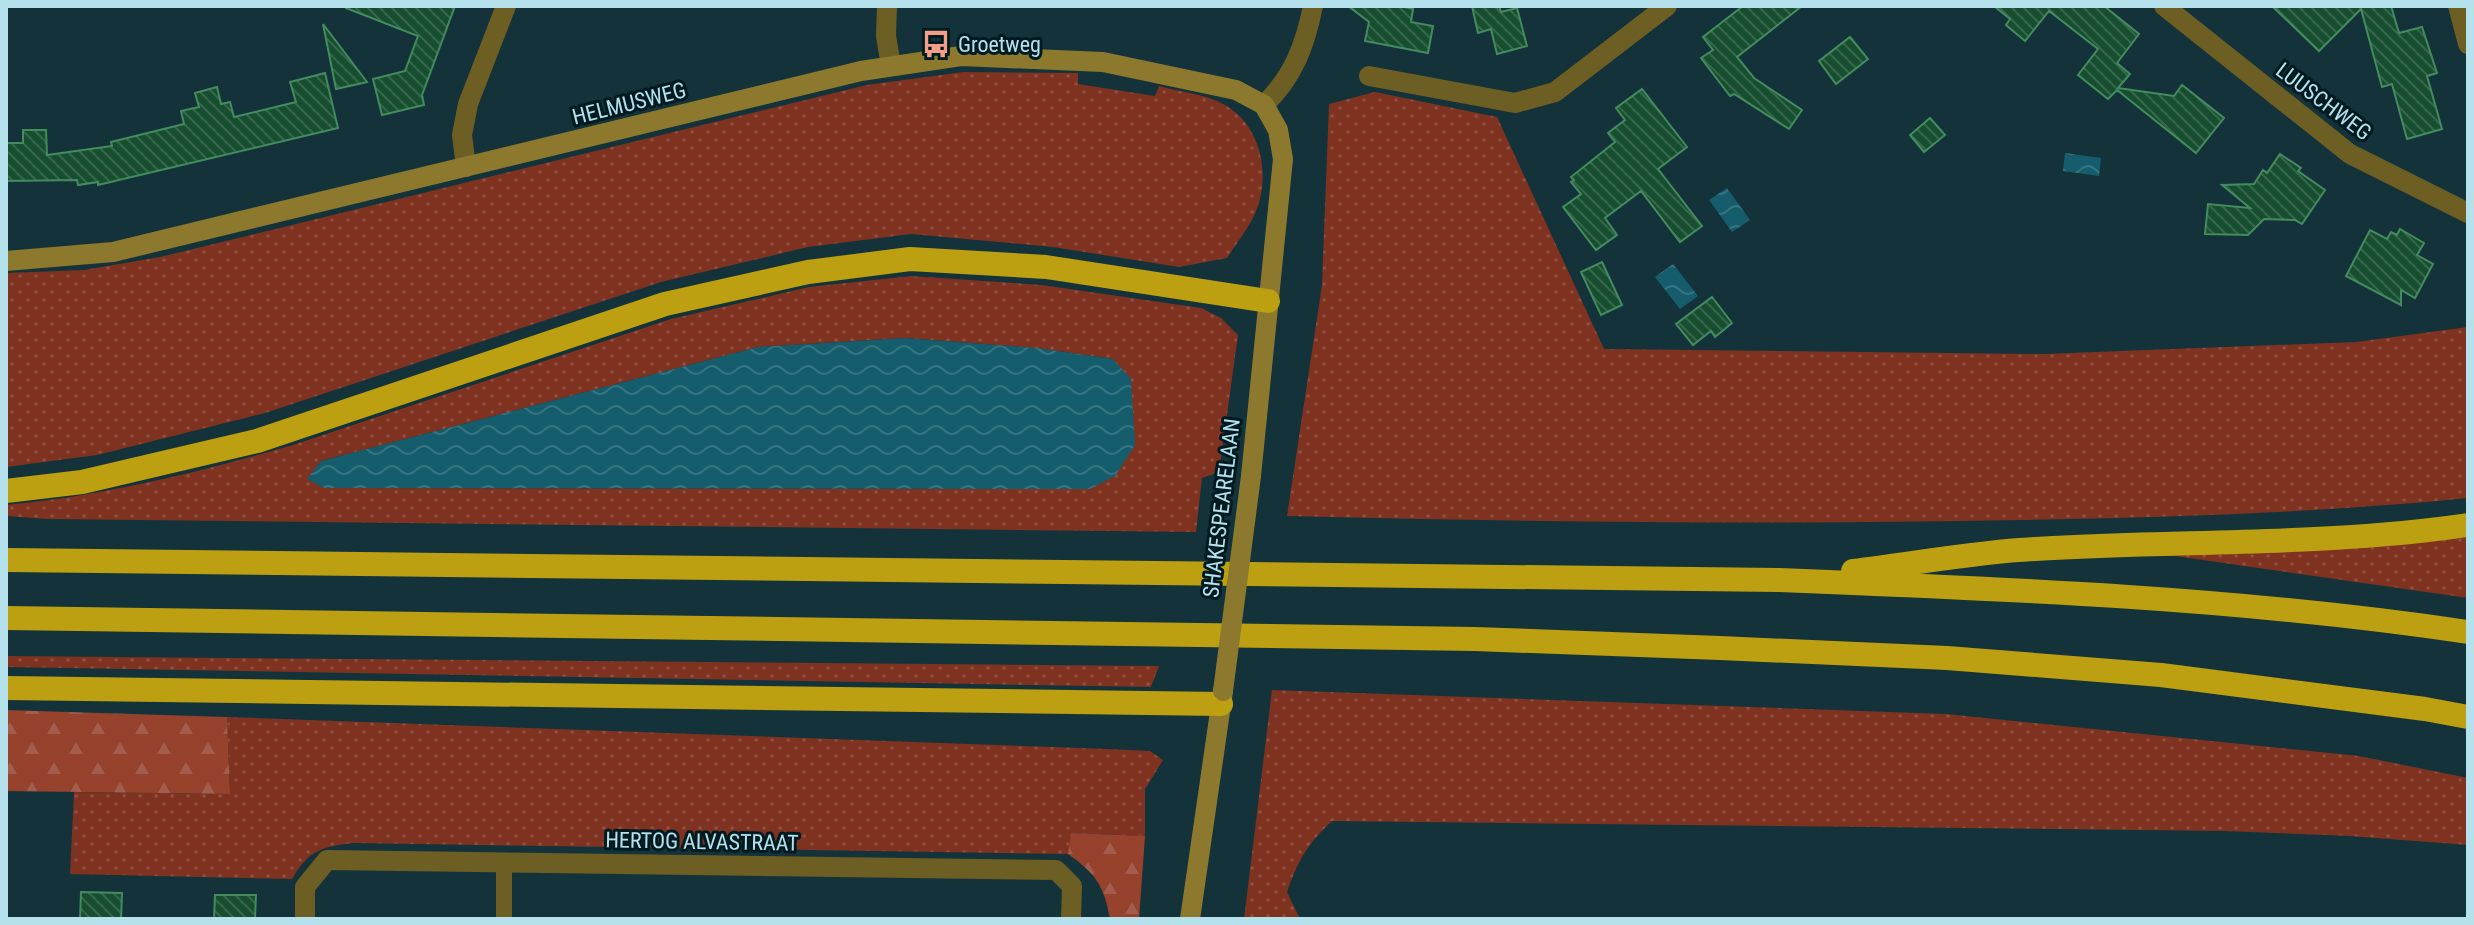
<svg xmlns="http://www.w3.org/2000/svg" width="2474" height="925" font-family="'Roboto Condensed',sans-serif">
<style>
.grass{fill:url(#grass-dots);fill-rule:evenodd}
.forest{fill:url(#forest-firs)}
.water{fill:url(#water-waves)}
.building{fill:url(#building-back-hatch);stroke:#448b60;stroke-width:2}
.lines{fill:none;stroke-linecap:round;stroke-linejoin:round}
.lane{stroke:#6d5e23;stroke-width:16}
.street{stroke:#6d5e23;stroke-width:20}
.secondary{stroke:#8c792e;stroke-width:20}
.highway{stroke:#bda011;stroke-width:24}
.secondary-bridge{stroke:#8c792e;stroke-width:20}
.labels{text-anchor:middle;stroke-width:6;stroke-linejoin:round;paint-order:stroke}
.poi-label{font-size:22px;fill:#b4e1ec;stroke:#001a21;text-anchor:start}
.street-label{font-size:22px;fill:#b4e1ec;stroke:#001a21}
</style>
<defs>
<pattern id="grass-dots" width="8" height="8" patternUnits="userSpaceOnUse" patternTransform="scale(2)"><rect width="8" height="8" fill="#7f321f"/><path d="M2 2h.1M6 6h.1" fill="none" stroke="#8f4f40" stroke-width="1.8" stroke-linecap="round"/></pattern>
<pattern id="forest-firs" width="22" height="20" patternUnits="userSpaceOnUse" patternTransform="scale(2)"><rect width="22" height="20" fill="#96422d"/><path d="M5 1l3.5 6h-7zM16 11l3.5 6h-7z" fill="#a25d4c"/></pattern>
<pattern id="water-waves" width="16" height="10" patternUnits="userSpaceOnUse" patternTransform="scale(2)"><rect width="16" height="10" fill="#155d6c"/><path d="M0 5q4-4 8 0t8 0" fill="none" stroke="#357481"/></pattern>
<pattern id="building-back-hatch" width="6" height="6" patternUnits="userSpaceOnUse" patternTransform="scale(2)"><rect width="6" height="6" fill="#164e2f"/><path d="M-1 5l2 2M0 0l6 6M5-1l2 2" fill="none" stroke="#36674d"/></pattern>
</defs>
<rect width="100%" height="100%" fill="#13323a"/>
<path class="grass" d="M963 72 1078 73V84L1155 96 1159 86C1179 92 1207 94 1225 105 1262 126 1272 178 1254 216 1247 230 1236 244 1227 258L1179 267 1053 247 911 234 808 247 661 282 265 413 97 455 6 467V273L84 270 160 257 867 85Z
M1375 92 1497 117 1604 349 2044 354 2356 342 2468 327V498C2319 513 2170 517 2020 520 1776 525 1532 522 1287 516L1322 285 1329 104Z
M911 276 1042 285 1201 308 1221 318 1238 335 1219 472 1202 478 1196 532 46 519 6 516V505C103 496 200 472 293 445L671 319 809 287ZM905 338 1037 348 1113 359 1115 475 1090 489 324 488 308 479 321 461 758 347Z
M2468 537V598L2168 555Z
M6 656 1159 666 1151 687 6 667Z
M1272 690 1946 714 2359 756 2468 778V845L2350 836 2224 831 1332 821C1307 844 1298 861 1287 892L1300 919H1244Z
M227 717 1107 749 1150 751 1163 760 1145 789V836L1072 833 1068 854 353 843C321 847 309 850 292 879L70 874 74 792 230 794Z"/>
<path class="forest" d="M6 710 227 717 230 794 6 791Z
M1071 833 1145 836 1139 919H1110C1104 885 1095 873 1068 854Z"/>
<path class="water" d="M2065 153 2101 158 2099 176 2063 171Z
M1727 188 1750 220 1732 232 1709 200Z
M1673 264 1698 296 1680 309 1655 277Z
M905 338 1037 348 1113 359 1131 379 1135 445 1115 476 1090 489 324 488 307 479 321 461 758 347Z"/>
<path class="building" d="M346 6H455L422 95 424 105 382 115 373 79 405 71 418 36 346 8Z
M1348 6H1400L1413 9 1411 22 1433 26 1428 53 1365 41 1369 22Z
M1472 6H1499L1501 12 1517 8 1527 46 1497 54 1491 29 1478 33Z
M1743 6H1802L1737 57 1754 78 1802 110 1789 129 1734 94 1730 96 1701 58 1713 50 1703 37Z
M1994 6H2104L2139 34 2117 63 2130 74 2118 88 2174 96 2182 85 2224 118 2196 153 2117 90 2108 99 2078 75 2098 49 2049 11 2025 41 2006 25 2010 19Z
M2272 6H2391L2399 33 2422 27 2437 73 2427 76 2442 129 2407 139 2392 84 2382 87 2361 9 2319 51Z
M323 24 367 82 336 89Z
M1850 37 1868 59 1836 84 1819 61Z
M325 73 338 128 98 185V182L78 185 77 180 6 181V143H23V130H46L47 155 112 146 111 142 184 124 181 111 199 107 195 93 217 87 221 104 230 102 234 117 296 102 290 82Z
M1642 89 1687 147 1658 169 1702 226 1680 242 1641 191 1605 218 1617 235 1596 250 1563 207 1581 194 1571 182 1574 180 1571 177 1615 142 1608 133 1625 120 1616 108Z
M1930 118 1945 135 1924 152 1910 135Z
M2280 154 2301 168 2298 171 2325 190 2302 224 2295 220 2264 219 2248 235 2205 234 2208 204 2250 208 2222 185 2254 184 2263 170 2267 173Z
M2400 229 2424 243 2417 255 2433 264 2415 298 2401 290V305L2346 276 2370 230 2387 239 2391 232 2397 235Z
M1602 262 1622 305 1601 315 1581 272Z
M1712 297 1732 323 1715 337 1711 331 1693 345 1676 324Z
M81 892 122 893 121 919H80Z
M215 895H256L255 919H214Z"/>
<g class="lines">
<path class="lane" d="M504 919V862"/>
<path class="street" d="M887 6 886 36 891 66
M2164 6 2350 154 2468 213
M2458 6 2468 44
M1369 76 1515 103 1555 92 1667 6
M1264 105C1294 76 1305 45 1313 6
M466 167 462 135 468 104 506 6
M305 919V887L327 860 1056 870 1072 886 1071 919"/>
<path class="secondary" d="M6 261 113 252 861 71 961 56 1103 62 1236 90 1264 105 1278 130 1283 159 1251 476
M1190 919 1223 691"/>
<path class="highway" d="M6 491 82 482 257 441 665 304 808 272 910 259 1046 267 1268 301
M6 560 1779 580C2010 589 2240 598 2468 632
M1853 571C1913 564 1974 552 2035 549 2179 540 2324 546 2468 525
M6 618 1475 639 1720 648 1947 658 2161 675 2425 709 2468 717
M6 688 1221 704"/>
<path class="secondary-bridge" d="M1223 691 1251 476"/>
</g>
<defs>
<symbol id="bus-bare" viewBox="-9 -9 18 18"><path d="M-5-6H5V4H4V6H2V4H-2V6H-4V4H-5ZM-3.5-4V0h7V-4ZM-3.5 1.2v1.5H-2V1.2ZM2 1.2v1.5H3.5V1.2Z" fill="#f49e88" stroke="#001a21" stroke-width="2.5" paint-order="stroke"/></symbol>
</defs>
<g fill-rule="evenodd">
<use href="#bus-bare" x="916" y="24" width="40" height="40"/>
</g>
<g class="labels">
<g class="poi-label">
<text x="958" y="52">Groetweg</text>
</g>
<g class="street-label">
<text transform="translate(2324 101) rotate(37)" y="8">LUUSCHWEG</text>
<text transform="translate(629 103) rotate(-14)" y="8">HELMUSWEG</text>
<text transform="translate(1221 508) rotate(-83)" y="8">SHAKESPEARELAAN</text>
<text transform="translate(702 841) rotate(1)" y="8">HERTOG ALVASTRAAT</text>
</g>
</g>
<rect width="2474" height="925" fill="none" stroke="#b4e1ec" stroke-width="16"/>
</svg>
